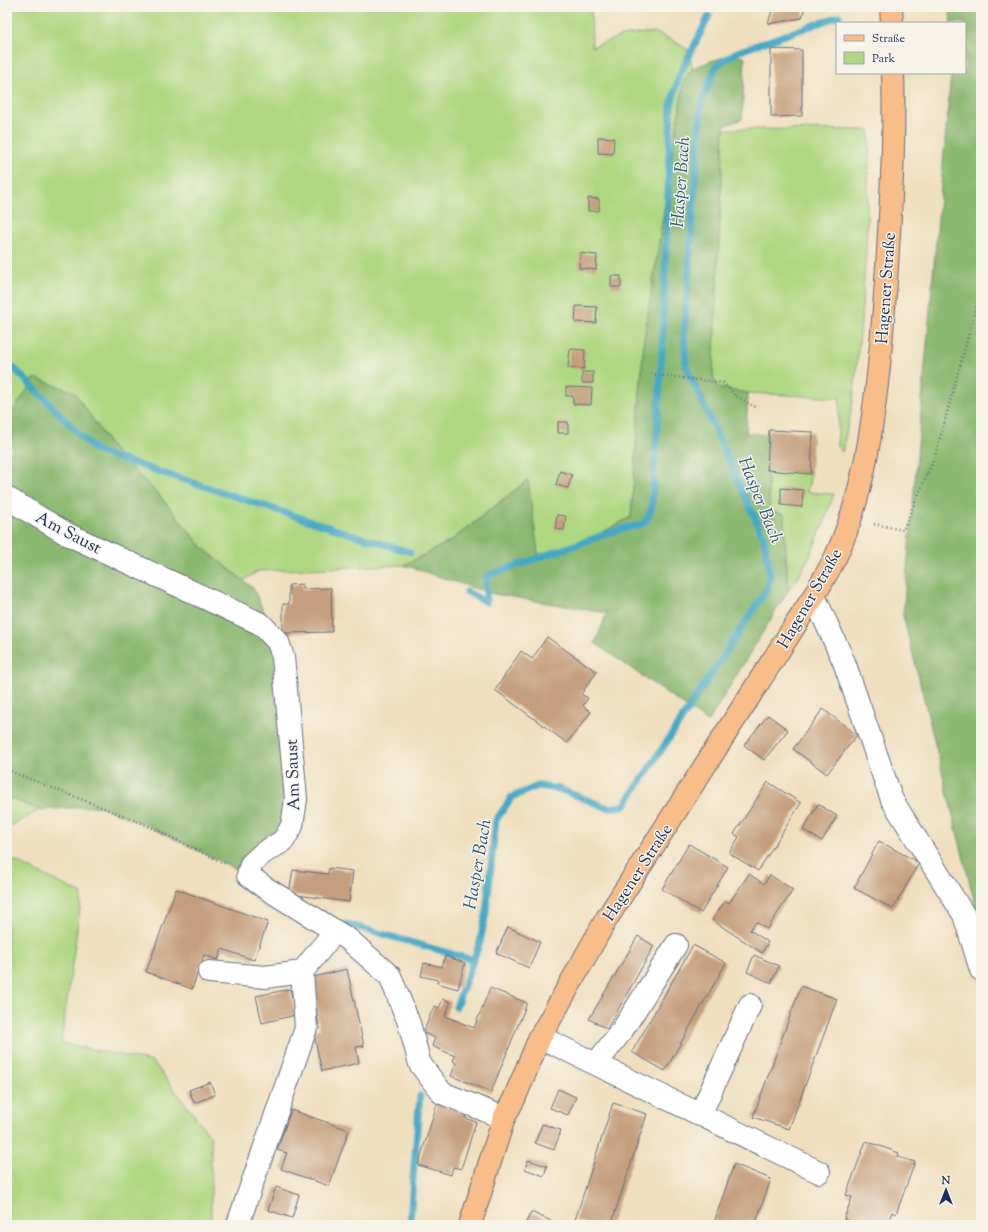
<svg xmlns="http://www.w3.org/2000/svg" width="988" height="1232" font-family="'Sorts Mill Goudy',serif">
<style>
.green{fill:#afd781;stroke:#658370}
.forest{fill:#8bb86f;stroke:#537466}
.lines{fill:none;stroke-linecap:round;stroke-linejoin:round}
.stream{stroke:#44a8c4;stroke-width:7}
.building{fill:#c59f7d}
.minor-casing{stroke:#656d80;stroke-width:24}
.major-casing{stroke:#656d80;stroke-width:24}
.path{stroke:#656d80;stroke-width:2.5;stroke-dasharray:1 3;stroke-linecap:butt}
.minor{stroke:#fff;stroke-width:22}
.major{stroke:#f8bd89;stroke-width:22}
.labels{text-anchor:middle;stroke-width:3;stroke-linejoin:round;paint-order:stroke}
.street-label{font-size:17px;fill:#1b2f5e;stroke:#f7f3e8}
.water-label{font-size:18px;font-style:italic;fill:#295982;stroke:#f7f3e8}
</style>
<rect width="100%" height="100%" fill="#f7f3e8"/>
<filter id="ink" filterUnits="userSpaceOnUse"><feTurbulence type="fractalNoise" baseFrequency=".025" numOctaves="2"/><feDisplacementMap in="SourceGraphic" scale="8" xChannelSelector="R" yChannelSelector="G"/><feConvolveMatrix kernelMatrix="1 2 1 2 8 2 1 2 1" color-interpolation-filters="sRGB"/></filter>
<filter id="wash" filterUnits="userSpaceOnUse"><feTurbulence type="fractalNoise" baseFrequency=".012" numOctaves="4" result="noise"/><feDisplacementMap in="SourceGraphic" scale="16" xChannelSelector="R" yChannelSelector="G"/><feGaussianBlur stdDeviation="0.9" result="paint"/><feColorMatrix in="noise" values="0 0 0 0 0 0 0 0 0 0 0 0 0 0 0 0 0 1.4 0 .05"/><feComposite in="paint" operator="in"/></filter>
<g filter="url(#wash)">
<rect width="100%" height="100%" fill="#efdfbe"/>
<path class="green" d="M7 7H591L592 47 621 36 654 32 670 39 687 49 693 68 684 80 644 340 631 517 603 532 545 557 539 561 527 480 451 541 404 565 258 571 243 581 203 548 159 495 112 448 74 392 12 414 13 450 7 461Z
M724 129 870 130 866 252 860 334 853 402 842 452 837 446 840 398 748 393 718 388 713 375Z
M767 470 811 474 807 492 834 494C822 528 810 563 788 591L784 515 770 512Z
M7 797 40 810 7 828Z
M7 857 82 894 61 1043 153 1062 211 1137V1225H7Z"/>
<path class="forest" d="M949 7H981V928L903 615 951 73H965V23H951Z
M732 55 745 57 742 119 724 126 713 375 718 388 748 393 746 433 769 435 767 470 770 512 784 514 788 591 708 722 595 643 607 613 489 593 404 565 451 541 528 480 539 560 603 532 631 517 644 340 684 80 693 68 714 60Z
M35 378 74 392 112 448 159 495 203 548 253 588 278 642 292 826 248 875 144 824 100 806 40 810 7 797V461L13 450 11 414Z"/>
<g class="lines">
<path class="stream" d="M7 363 16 370 96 451 347 533 410 552
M467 592 486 602V576L624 528C643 524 648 526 652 505L662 355 671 105 680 74 709 16
M347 924 470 959 474 958
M456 1007 480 942 486 913 496 820 512 797 538 786 559 789 608 808 624 806 674 731 767 589 770 575 764 538 686 366 684 334 701 104 716 66 737 52 839 16
M410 1225 413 1178 420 1096"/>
</g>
<g id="blocks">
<path class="building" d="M773 7H805L802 18 768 24Z
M771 49 802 50V116L771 117Z
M598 137 614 138 613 154 598 153Z
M588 198 599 199V211H588Z
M580 253 597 255 596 270 579 268Z
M611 276H621V287H611Z
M576 306 597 307 596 323 575 322Z
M570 349 585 350 584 369 568 368Z
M582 372H593V383H582Z
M566 387 592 388 591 405 573 404V396H566Z
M558 422H568V433H558Z
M769 430 813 432 811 474 767 470Z
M560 471 572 475 568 488 556 485Z
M781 488 803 490 802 507 781 505Z
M557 515 566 516 564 530 555 529Z
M303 584V589L331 588 332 632 283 633V604H289V585Z
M547 637 597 672 581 694 588 698 583 706 591 712 567 743 495 690 521 651 532 659Z
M823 709 857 735 827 774 793 749Z
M768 715 788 730 764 760 744 745Z
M768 782 801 803 758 871 729 853 739 837 734 834Z
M818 804 837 816 822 841 803 830Z
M879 841 919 863 893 909 854 888Z
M689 844 728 867 701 913 662 889Z
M329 868 353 871 349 902 289 894 293 870 328 874Z
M749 874 764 884 770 875 793 890 767 929 756 922 750 930 768 942 762 953 712 920 725 901 729 903Z
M176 889 268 922 254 960 222 949 218 960 204 955 192 989 146 972Z
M508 927 540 942 529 968 496 953Z
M638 936 654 946 607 1029 589 1019Z
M693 945 726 963 665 1071 632 1052Z
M754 955 779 966 771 983 747 972Z
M445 956 465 963 458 989 437 983 438 980 421 976 424 963 442 967Z
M347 969 364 1046 356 1047 359 1063 322 1071 313 1031 320 1029 309 978Z
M801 986 837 999 789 1129 753 1117Z
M490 988 527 1003 491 1092 451 1076 456 1063 453 1061 455 1056 432 1046 435 1038 423 1033 434 1006 439 1008 443 999 451 1002 445 1016 474 1028Z
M290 989 296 1015 262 1023 256 996Z
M210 1082 215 1095 194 1103 189 1090Z
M558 1089 576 1097 568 1115 550 1108Z
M613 1103 647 1114 611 1225H591L575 1220Z
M437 1104 467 1114 465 1118 476 1122 461 1169 453 1167 451 1175 418 1165Z
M291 1110 349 1130 329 1186 281 1169 287 1153 277 1150Z
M542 1124 561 1130 554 1150 535 1143Z
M866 1141 899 1153 898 1157 915 1162 896 1214 892 1212 887 1225H847L849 1221 844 1219 852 1197 846 1195Z
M528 1160 547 1166 544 1176 525 1169Z
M734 1164 771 1179 755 1225H713Z
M276 1187 299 1195 292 1218 268 1210Z
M531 1212 560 1225H525Z"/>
</g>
</g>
<g filter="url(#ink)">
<use href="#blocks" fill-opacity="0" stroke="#656d80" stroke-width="1"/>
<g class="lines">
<defs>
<path id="minor" d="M7 498 67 534 261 624 278 642 283 657 296 799 292 826 283 841 263 853 251 864 248 875 264 887 348 939 390 976 409 1023 420 1064 442 1093 504 1118
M814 596 844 662 892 800 964 915 981 970
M209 972 265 977 302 972 335 931
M540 1037 819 1172
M596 1064 623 1029 676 945
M700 1115 750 1005
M238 1224 306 1028 302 972"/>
<path id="major" d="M891 7 892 23
M470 1225 504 1118 514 1099 540 1037 552 1016 607 918 814 596C821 583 829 570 836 556 863 497 872 431 879 366 882 333 885 299 887 266 891 202 895 137 893 73"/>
</defs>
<use href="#minor" class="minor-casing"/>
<use href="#major" class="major-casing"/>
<path class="path" d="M651 374 723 383 736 396 757 408
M874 524 903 530 935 456 981 290
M7 770 144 824 226 864"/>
<use href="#minor" class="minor"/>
<use href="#major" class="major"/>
</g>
</g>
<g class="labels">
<g class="street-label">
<text transform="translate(885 288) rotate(-86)" y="6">Hagener Straße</text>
<text transform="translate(69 532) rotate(28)" y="6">Am Saust</text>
<text transform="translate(809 598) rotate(-60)" y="6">Hagener Straße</text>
<text transform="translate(292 775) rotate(-92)" y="6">Am Saust</text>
<text transform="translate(637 872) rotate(-57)" y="6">Hagener Straße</text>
</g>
<g class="water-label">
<text transform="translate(680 182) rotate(-86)" y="6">Hasper Bach</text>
<text transform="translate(761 500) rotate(68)" y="6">Hasper Bach</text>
<text transform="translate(477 864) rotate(-80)" y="6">Hasper Bach</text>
</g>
</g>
<rect width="988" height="1232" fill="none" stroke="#f7f3e8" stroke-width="24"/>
<rect x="836" y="22" width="130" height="52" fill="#f7f3e8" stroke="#9fa5b1"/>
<rect x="844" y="35" width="20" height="6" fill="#f8bd89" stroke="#9fa5b1"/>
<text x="872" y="42" font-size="12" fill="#1b2f5e">Straße</text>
<rect x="844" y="52" width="20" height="12" fill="#afd781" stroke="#9fa5b1"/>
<text x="872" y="62" font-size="12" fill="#1b2f5e">Park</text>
<g transform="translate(946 1190)" stroke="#f7f3e8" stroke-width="3" paint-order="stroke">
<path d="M0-3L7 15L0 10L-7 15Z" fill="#1b2f5e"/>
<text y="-6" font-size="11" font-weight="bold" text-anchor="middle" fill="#1b2f5e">N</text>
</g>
</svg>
